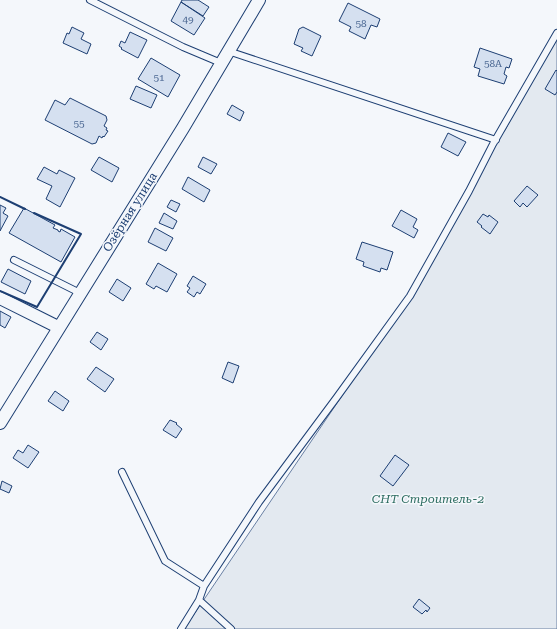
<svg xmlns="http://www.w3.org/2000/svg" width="557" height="629" font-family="'Roboto Serif',serif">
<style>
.green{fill:#e3e9f0;stroke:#687fa3}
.building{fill:#d5e0f0;stroke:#1d3f73}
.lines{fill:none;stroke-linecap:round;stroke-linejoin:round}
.lane-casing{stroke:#1d3f73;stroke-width:8}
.street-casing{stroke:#1d3f73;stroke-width:14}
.lane{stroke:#f4f7fb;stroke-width:6}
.street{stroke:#f4f7fb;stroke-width:12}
.wall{stroke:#1d3f73;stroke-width:2}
.labels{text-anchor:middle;stroke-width:3;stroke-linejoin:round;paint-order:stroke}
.number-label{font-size:10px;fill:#4b6792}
.street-label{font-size:12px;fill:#1d3f73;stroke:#f4f7fb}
.park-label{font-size:12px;font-style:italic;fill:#2c6c60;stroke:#f4f7fb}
</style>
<rect width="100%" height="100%" fill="#f4f7fb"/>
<path class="green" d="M557 34V629H184L413 291 497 141 505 130Z"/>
<path class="building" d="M182 0H198L209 7 203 16 181 2Z
M181 2 205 18 194 35 171 21Z
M348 3 380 19 377 27 371 25 365 39 349 31 351 27 339 21Z
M72 27 84 33 81 39 91 44 87 54 63 43 67 33 69 34Z
M303 27 321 36 312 56 301 51 303 48 294 44 299 29Z
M130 32 147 40 138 58 121 49 122 48 119 46 121 41 125 43Z
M480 48 512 59 509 68 506 67 504 74 507 76 504 84 478 76 480 69 474 67Z
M151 58 180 75 168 97 138 79Z
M556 70 557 71V92L555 95 545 89Z
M136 86 157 95 151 108 130 99Z
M70 98 106 116 107 120 104 126 107 128 106 130 108 131 104 137 103 136 102 138 99 136 96 143 92 144 45 120 55 100 65 105Z
M232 105 244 112 240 121 227 114Z
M448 133 466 142 458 156 441 147Z
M99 157 119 168 112 182 91 170Z
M203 157 217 164 211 174 198 167Z
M44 167 57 174 59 170 75 178 60 207 46 199 52 186 37 179Z
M188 177 210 190 204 202 182 189Z
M527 186 538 195 527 207 523 203 520 207 514 201Z
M171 200 180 204 176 212 167 207Z
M0 205 6 208 3 213 8 216 0 231Z
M24 208 55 225 53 228 58 230V231L60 232 61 229 75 237 61 262 9 233Z
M401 210 417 219 413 227 418 230 414 238 392 226Z
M164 213 177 221 173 229 159 223Z
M483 214 488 217 489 215 498 222 490 234 481 227 482 226 477 222Z
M155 228 173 238 166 251 148 242Z
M362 242 393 252 387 270 381 268 380 272 363 266 364 262 356 259Z
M158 263 177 274 167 292 156 286 154 289 146 284Z
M8 269 31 281 25 294 1 282Z
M193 276 206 284 200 294 197 292 194 297 187 292 190 288 187 286Z
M117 279 131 288 123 301 109 292Z
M0 311 11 317 5 328 0 325Z
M97 332 108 339 101 350 90 342Z
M228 362 239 366 233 383 222 378Z
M96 367 114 379 105 392 87 379Z
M55 391 69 401 63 411 48 401Z
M170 420 177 423 176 424 182 429 176 438 163 430Z
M28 445 39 452 28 468 13 458 18 450 23 453Z
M395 455 409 465 393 486 380 476Z
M2 481 12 486 9 493 0 489Z
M419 599 430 608 427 612 426 610 422 614 413 607Z"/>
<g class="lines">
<defs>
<path id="lane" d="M90 0 183 47 221 63
M228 51 496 140
M14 260 80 293
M122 472 165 561 204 586
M181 629 199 600
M231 629 199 600 204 586 259 502 337 397 410 296 469 191 493 144 557 33"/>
<path id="street" d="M0 298 58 327
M0 423 183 128 259 0"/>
</defs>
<use href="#lane" class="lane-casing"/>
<use href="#street" class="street-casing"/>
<use href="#lane" class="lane"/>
<use href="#street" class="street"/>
<path class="wall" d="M0 197 25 209
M0 291 37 307 81 234 34 213"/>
</g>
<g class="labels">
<g class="number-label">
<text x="188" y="23">49</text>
<text x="361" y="27">58</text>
<text x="493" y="67">58А</text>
<text x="159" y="81">51</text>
<text x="79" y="127">55</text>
</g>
<g class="street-label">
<text transform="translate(130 212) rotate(-58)" y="4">Озёрная улица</text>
</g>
<g class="park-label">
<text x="428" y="503">СНТ Строитель-2</text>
</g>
</g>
</svg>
